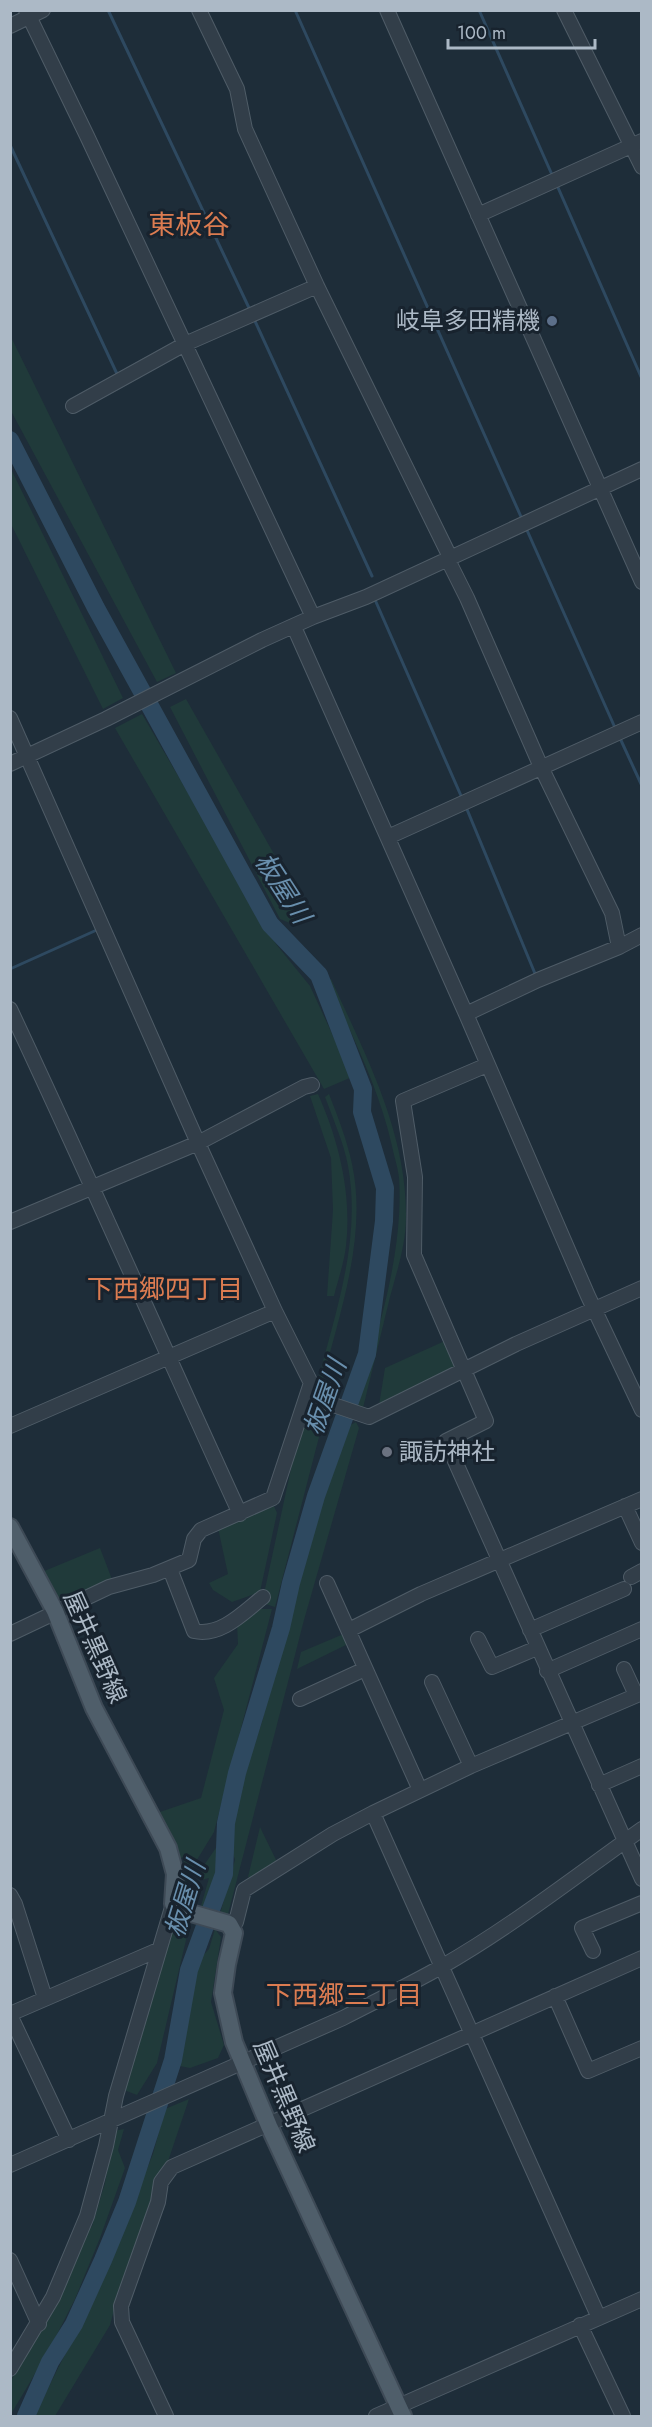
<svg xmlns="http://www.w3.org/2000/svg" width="652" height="2427" font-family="Jost,'Noto Sans JP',sans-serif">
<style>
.green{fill:#203a3a}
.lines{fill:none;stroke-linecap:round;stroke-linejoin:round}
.stream{stroke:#2e4960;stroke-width:3}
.river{stroke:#2e4960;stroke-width:18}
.minor-casing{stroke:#4f5c67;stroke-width:16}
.major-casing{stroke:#3e4a56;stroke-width:20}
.minor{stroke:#323e49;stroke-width:14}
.major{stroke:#4f5e6a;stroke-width:16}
.service-dot{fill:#5c6f8a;stroke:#18232e;stroke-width:2}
.worship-dot{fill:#6b7280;stroke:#18232e;stroke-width:2}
.labels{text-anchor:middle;stroke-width:6;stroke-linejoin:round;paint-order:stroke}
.poi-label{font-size:24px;fill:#acb9c6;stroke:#18232e;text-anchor:end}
.street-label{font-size:24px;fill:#acb9c6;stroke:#18232e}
.water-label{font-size:26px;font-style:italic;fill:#698fad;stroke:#18232e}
.neighbourhood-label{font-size:26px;fill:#dc7c51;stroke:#18232e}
.quarter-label{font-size:27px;fill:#dc7c51;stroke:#18232e}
</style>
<rect width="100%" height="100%" fill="#1e2d39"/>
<path class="green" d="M11 337 176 673 157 682 11 411Z
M10 467 123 698 103 709 11 524Z
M186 699 274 854 297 926 280 919 170 707Z
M142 714 276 944 310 986 352 1077 324 1089 115 728Z
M331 979C365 1054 407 1132 406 1217 406 1244 397 1271 390 1297 381 1334 372 1371 363 1408L354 1405C378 1338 404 1249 399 1178 398 1167 394 1157 392 1146 379 1088 352 1035 327 981Z
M318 1094C339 1141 352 1194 346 1246 344 1263 338 1280 334 1296H327L333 1210 331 1158 310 1096Z
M329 1094C338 1117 347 1140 352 1164 368 1238 338 1318 320 1390L316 1388C334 1316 362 1241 348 1166 344 1143 333 1119 325 1097Z
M447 1340 460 1368 379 1405 385 1368Z
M313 1406 326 1410 275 1607 262 1603 297 1441Z
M356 1422 359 1428 304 1620 227 1918 220 1914 235 1860 229 1839 228 1813 245 1773 262 1722 279 1647 295 1600 296 1580 333 1459 345 1428Z
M273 1504 277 1513 260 1592 232 1602 213 1590 209 1583 228 1574 218 1528Z
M100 1548 113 1582 59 1603 42 1572Z
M256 1609H272L214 1832 195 1863 180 1907 172 1887 187 1855 178 1860 157 1813 201 1798 224 1710 214 1678 238 1644 237 1623Z
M346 1633 350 1643 297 1669 301 1652Z
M260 1827 277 1862 250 1878 248 1877Z
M218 1845 225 1846C224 1876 220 1891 199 1913L209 1878 201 1880 202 1868Z
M175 1916 190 1923 157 2063 137 2095 124 2090Z
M215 1929 221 1937 211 2002 224 2045 218 2058 190 2068 180 2066 179 2051 189 1970 209 1949Z
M189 2099 161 2182 117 2299 110 2325 55 2416H34L91 2303 153 2154 165 2109Z
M124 2129 118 2150 125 2168 100 2238 75 2299 48 2352 11 2414V2380L41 2331 69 2277 83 2237 92 2226 105 2183 114 2131Z"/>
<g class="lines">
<path class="stream" d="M108 10 250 310
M295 10 522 519
M479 10 553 177
M10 145 118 376
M556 183 642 379
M254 319 372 576
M526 528 616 730
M376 602 462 798
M619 736 642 786
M466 807 536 976
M10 969 99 929"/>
<path class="river" d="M10 440 96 608 270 924 319 975 363 1089 362 1112 385 1188 384 1221 367 1354 316 1496 291 1583 281 1628 237 1773 226 1823 224 1874 189 1970 173 2060 127 2202 103 2260 74 2324 50 2362 26 2416"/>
<defs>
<path id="minor" d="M26 10 87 136 313 617
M199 10 237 89 245 129 317 286 450 557
M387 10 642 582
M564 10 642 167
M10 26 43 10
M478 215 642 141
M73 406 185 344 317 286
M447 558 467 598 541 767 612 913 619 947
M294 627 466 1014 588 1296 642 1410
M10 718 198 1143 275 1311 311 1383 273 1498 201 1530 194 1539 189 1560 153 1575 109 1587 10 1634
M10 764 106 719 262 640 313 617 366 597 642 469
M388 837 642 722
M10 1009C89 1177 163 1346 240 1514
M466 1014 538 980 619 947 642 935
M487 1065 403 1101 415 1177 414 1255 486 1421 446 1441 642 1879
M10 1222 198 1143 304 1087 312 1085
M307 1396 369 1417 516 1344 642 1288
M10 1426 275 1311
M625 1506 642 1543
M170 1569 194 1631C221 1637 244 1612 263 1597
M631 1577 642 1571
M327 1583 420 1790
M349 1630 421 1594 642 1499
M530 1630 624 1589
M478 1639 492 1667 537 1648
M624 1669 636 1695
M547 1671 642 1629
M432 1682 471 1766
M300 1699 365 1669
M599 1785 642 1766
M373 1813 599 2318
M10 1895 15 1904 45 1998
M232 1927 236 1922 244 1890 333 1834 373 1813 471 1766 642 1693
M593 1951 582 1928 642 1903
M555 1996 588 2071 642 2048
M10 2014 158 1950
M10 2015 69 2140
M10 2165 343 2018C376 2001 409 1985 441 1967 511 1927 576 1876 642 1829
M10 2260 39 2324
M580 2325 623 2416
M10 2369 53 2297 87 2216 106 2146 116 2096 173 1904
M166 2416 122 2322 121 2306 158 2202 161 2182 172 2167 642 1958
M376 2416 642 2299"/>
<path id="major" d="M10 1527 55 1611 94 1708 168 1848 175 1874 173 1904 177 1909 229 1924 234 1933 227 1964 223 1993 234 2042 269 2126 403 2416"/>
</defs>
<use href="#minor" class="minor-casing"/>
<use href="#major" class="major-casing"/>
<use href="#minor" class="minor"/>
<use href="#major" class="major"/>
</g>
<circle class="service-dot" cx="552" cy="321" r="6"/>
<circle class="worship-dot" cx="387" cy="1452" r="6"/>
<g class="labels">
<g class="poi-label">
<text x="540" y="329">岐阜多田精機</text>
<text x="399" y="1460" text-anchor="start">諏訪神社</text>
</g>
<g class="street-label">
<text transform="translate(95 1647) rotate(66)" y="8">屋井黒野線</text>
<text transform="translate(284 2096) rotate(67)" y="8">屋井黒野線</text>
</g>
<g class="water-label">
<text transform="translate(283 888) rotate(57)" y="9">板屋川</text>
<text transform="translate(325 1397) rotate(-71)" y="9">板屋川</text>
<text transform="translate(185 1899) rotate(-73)" y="9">板屋川</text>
</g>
<g class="neighbourhood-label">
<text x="165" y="1298">下西郷四丁目</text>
<text x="344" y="2004">下西郷三丁目</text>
</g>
<g class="quarter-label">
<text x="189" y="234">東板谷</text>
</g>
</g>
<rect width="652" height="2427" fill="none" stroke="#acb9c6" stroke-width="24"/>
<path d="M448 39v9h147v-9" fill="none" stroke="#acb9c6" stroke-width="3"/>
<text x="457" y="39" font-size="18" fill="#acb9c6" stroke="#18232e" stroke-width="4.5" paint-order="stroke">100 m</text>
</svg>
